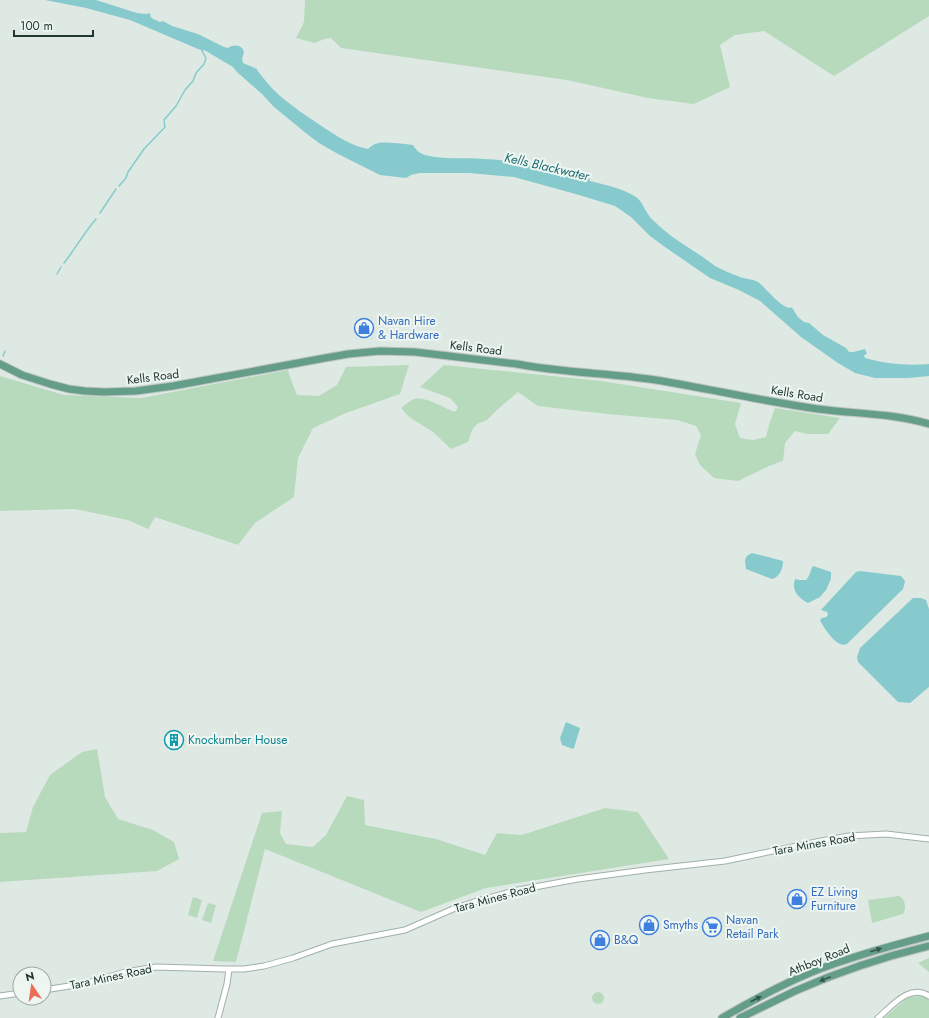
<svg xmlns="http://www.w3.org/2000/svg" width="929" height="1018" font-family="Jost,sans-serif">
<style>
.green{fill:#b7dabd}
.water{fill:#87cace}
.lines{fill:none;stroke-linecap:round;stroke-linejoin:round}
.stream{stroke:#87cace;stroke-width:1.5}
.minor-casing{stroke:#a1b0aa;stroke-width:7}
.major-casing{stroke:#bcc3c1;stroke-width:9}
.minor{stroke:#fff;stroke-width:5}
.major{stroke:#649e89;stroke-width:7}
.oneway{fill:#34574b}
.labels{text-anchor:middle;stroke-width:4;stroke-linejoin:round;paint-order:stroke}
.shop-label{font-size:12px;fill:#366cbe;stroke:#eef6f2;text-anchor:start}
.street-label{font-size:12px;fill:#203830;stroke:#eef6f2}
.culture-label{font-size:12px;fill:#0d838f;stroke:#eef6f2;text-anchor:start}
.water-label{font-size:13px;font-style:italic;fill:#1d6c72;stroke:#eef6f2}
</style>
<rect width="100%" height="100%" fill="#dee9e3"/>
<path class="green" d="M305 0H929V16L834 76 764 31 735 35 720 45 730 87 694 104 648 98 567 80 341 48 331 38 324 39 315 43 296 38 304 22Z
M409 365 400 394 346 413 313 428 298 458 294 497 255 523 238 545 155 517 148 529 128 520 75 509 0 511V376L64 395 141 398 288 370 290 377 297 395 319 396 337 385 346 367Z
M444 365 601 381 741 403 735 424 740 438 753 440 766 437 769 425 775 408 840 418 828 434H808L795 431 785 443 783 461 769 466 738 481 714 478 700 465 695 454 701 435 696 426 677 420 607 414 538 406 518 392 498 409 487 420 477 424 472 430 468 442 451 449 433 432 409 417 401 408C404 406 408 402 412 400 424 394 443 408 455 412L458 407 450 398 420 387Z
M97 749 105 797 118 819 153 830 174 842 179 859 157 871 0 882V833L26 832 33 807 50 775 82 752Z
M347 796 364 800 365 825 436 839 485 855 497 833 522 835 605 808 638 812 669 859 486 888 421 912 265 849 236 962 213 961 262 813 282 811 280 833 286 844 313 847 326 835Z
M899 896C905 898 907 909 903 914L872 923 868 900Z
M193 897 202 900 197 918 188 915Z
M208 903 216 905 211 923 202 920Z
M929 958V972L918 963Z
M592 998a6 6 0 1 1 12 0a6 6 0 1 1-12 0Z
M919 996H923L929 1000V1018H884L906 999 910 997Z"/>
<path class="water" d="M45 0H96L137 13 146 14 149 13 151 15 150 16 153 19 160 22 163 21 172 26 198 34 224 47 228 48C237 42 248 48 242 58L243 63 257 69V70C264 79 271 88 280 96 293 107 308 117 323 127 337 136 351 146 368 149 377 140 385 143 396 143 402 144 408 144 413 145 416 150 419 153 425 155 444 160 464 157 484 159 499 159 515 162 530 166L531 164 535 166 541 164V167L566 174H572L577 177H581L583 176 589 177 590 181C606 185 622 188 636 197 642 201 644 209 648 214 649 217 652 219 654 221 667 234 680 242 695 252 702 256 708 261 715 266 723 270 732 274 740 277 746 279 753 279 758 282 766 288 780 307 790 308L791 307 794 310V311L798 317 804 322 809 323 823 335 846 348 849 352H853L865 349 867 354 864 355 865 358C886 364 907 366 929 364V376L908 378H875L855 373 838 363 801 337 760 301 739 290 710 278 662 245 650 236 631 217 615 206 579 195 514 177 469 173H419L411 175 406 178 380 175 338 154 319 143 307 134 274 107 262 94 237 72 233 67 206 51 198 49 130 20 86 8Z
M752 553 783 561C783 568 780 577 772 579L746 569C745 561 743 557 752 553Z
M813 566 831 572V579L826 590 820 597 808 603C798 598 791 590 795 579L800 580H806C810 576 810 571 813 566Z
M860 571 901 576 905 581 903 589 847 644C844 645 843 645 840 644 833 641 823 627 820 620L822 618 826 617 828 615 827 612 821 610 856 572Z
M913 598H921L926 600 929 609V687L910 703 898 702 858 662 857 657 860 648Z
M566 722 580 728 574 748 573 749 562 745 560 738Z"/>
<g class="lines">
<path class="stream" d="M119 186 126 178 128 172 144 149 165 127 164 120 176 106 185 90 193 81 196 73 204 64 206 58 201 49
M100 213 116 189
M64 263C75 249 84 233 96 219
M57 274 61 267
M3 356 5 351"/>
<defs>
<path id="minor" d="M44 990 88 983 125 972 156 967 224 969H244L264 966 293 958 332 944 405 930 453 909 474 902 518 890 578 879 645 870 725 861 821 841 849 836 886 834 929 839
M0 996 20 993
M218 1018 227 984 229 969
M878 1018C892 1006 910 983 929 996"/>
<path id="major" d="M0 364 22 375 50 384 69 389 85 391 104 392 136 391 173 386 325 358 348 354 380 351 415 352 517 364C563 373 610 373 656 380 710 389 763 401 818 409 856 414 891 413 929 424
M722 1018C751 1001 781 985 812 972 850 957 890 946 929 936
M740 1018C758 1009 777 1000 795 991 838 972 883 957 929 946"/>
</defs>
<use href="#minor" class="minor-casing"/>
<use href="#major" class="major-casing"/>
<use href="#minor" class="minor"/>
<use href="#major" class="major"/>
</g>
<defs><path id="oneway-solid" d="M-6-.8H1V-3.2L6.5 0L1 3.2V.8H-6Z"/></defs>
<g class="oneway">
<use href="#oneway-solid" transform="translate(876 950) rotate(-18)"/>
<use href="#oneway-solid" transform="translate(825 979) rotate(158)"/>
<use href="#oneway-solid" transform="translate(756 999) rotate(-27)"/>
</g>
<defs>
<symbol id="shop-ring" viewBox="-11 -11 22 22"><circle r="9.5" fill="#eef6f2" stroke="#3f7fe0" stroke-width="1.5"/><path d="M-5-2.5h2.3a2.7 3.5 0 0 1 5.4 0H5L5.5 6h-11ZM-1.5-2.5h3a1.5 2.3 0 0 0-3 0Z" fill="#3f7fe0"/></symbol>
<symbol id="building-ring" viewBox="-11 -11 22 22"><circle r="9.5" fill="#eef6f2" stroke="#0f9aa8" stroke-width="1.5"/><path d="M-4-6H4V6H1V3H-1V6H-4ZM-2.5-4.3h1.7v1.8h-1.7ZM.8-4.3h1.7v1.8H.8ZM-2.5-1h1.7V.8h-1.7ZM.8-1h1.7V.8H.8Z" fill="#0f9aa8"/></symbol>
<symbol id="supermarket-ring" viewBox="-11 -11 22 22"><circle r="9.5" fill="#eef6f2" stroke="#3f7fe0" stroke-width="1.5"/><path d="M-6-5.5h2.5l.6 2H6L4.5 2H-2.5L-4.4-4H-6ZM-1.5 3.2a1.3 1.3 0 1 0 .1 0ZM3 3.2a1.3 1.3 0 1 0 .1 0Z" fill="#3f7fe0"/></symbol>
</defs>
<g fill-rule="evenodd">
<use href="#shop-ring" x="353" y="317" width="22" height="22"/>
<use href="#building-ring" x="163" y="729" width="22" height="22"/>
<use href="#shop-ring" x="786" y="888" width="22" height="22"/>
<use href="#shop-ring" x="638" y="914" width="22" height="22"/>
<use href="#supermarket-ring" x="701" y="916" width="22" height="22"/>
<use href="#shop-ring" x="589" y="929" width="22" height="22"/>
</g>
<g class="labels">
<g class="shop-label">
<text x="378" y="325">Navan Hire<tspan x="378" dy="14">&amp; Hardware</tspan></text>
<text x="811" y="896">EZ Living<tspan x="811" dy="14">Furniture</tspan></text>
<text x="726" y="924">Navan<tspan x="726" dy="14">Retail Park</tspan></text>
<text x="663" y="929">Smyths</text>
<text x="614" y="944">B&amp;Q</text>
</g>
<g class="street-label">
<text transform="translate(476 348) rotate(7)" y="4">Kells Road</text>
<text transform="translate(153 377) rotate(-7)" y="4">Kells Road</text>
<text transform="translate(797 394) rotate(9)" y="4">Kells Road</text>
<text transform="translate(814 844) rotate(-10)" y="4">Tara Mines Road</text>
<text transform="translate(495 898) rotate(-15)" y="4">Tara Mines Road</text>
<text transform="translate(819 960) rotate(-22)" y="4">Athboy Road</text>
<text transform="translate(111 977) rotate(-12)" y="4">Tara Mines Road</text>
</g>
<g class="culture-label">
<text x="188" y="744">Knockumber House</text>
</g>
<g class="water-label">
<text transform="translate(547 166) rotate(13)" y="5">Kells Blackwater</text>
</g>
</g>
<g transform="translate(32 986) rotate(347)"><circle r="19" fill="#eef6f2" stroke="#9caaa4"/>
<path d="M0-3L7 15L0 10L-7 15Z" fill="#ed6e58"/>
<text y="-6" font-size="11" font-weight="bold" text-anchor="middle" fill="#203830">N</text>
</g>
<path d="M14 30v6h79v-6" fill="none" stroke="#203830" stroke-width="2"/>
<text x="20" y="30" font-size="12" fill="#203830" stroke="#eef6f2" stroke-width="3" paint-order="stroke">100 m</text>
</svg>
